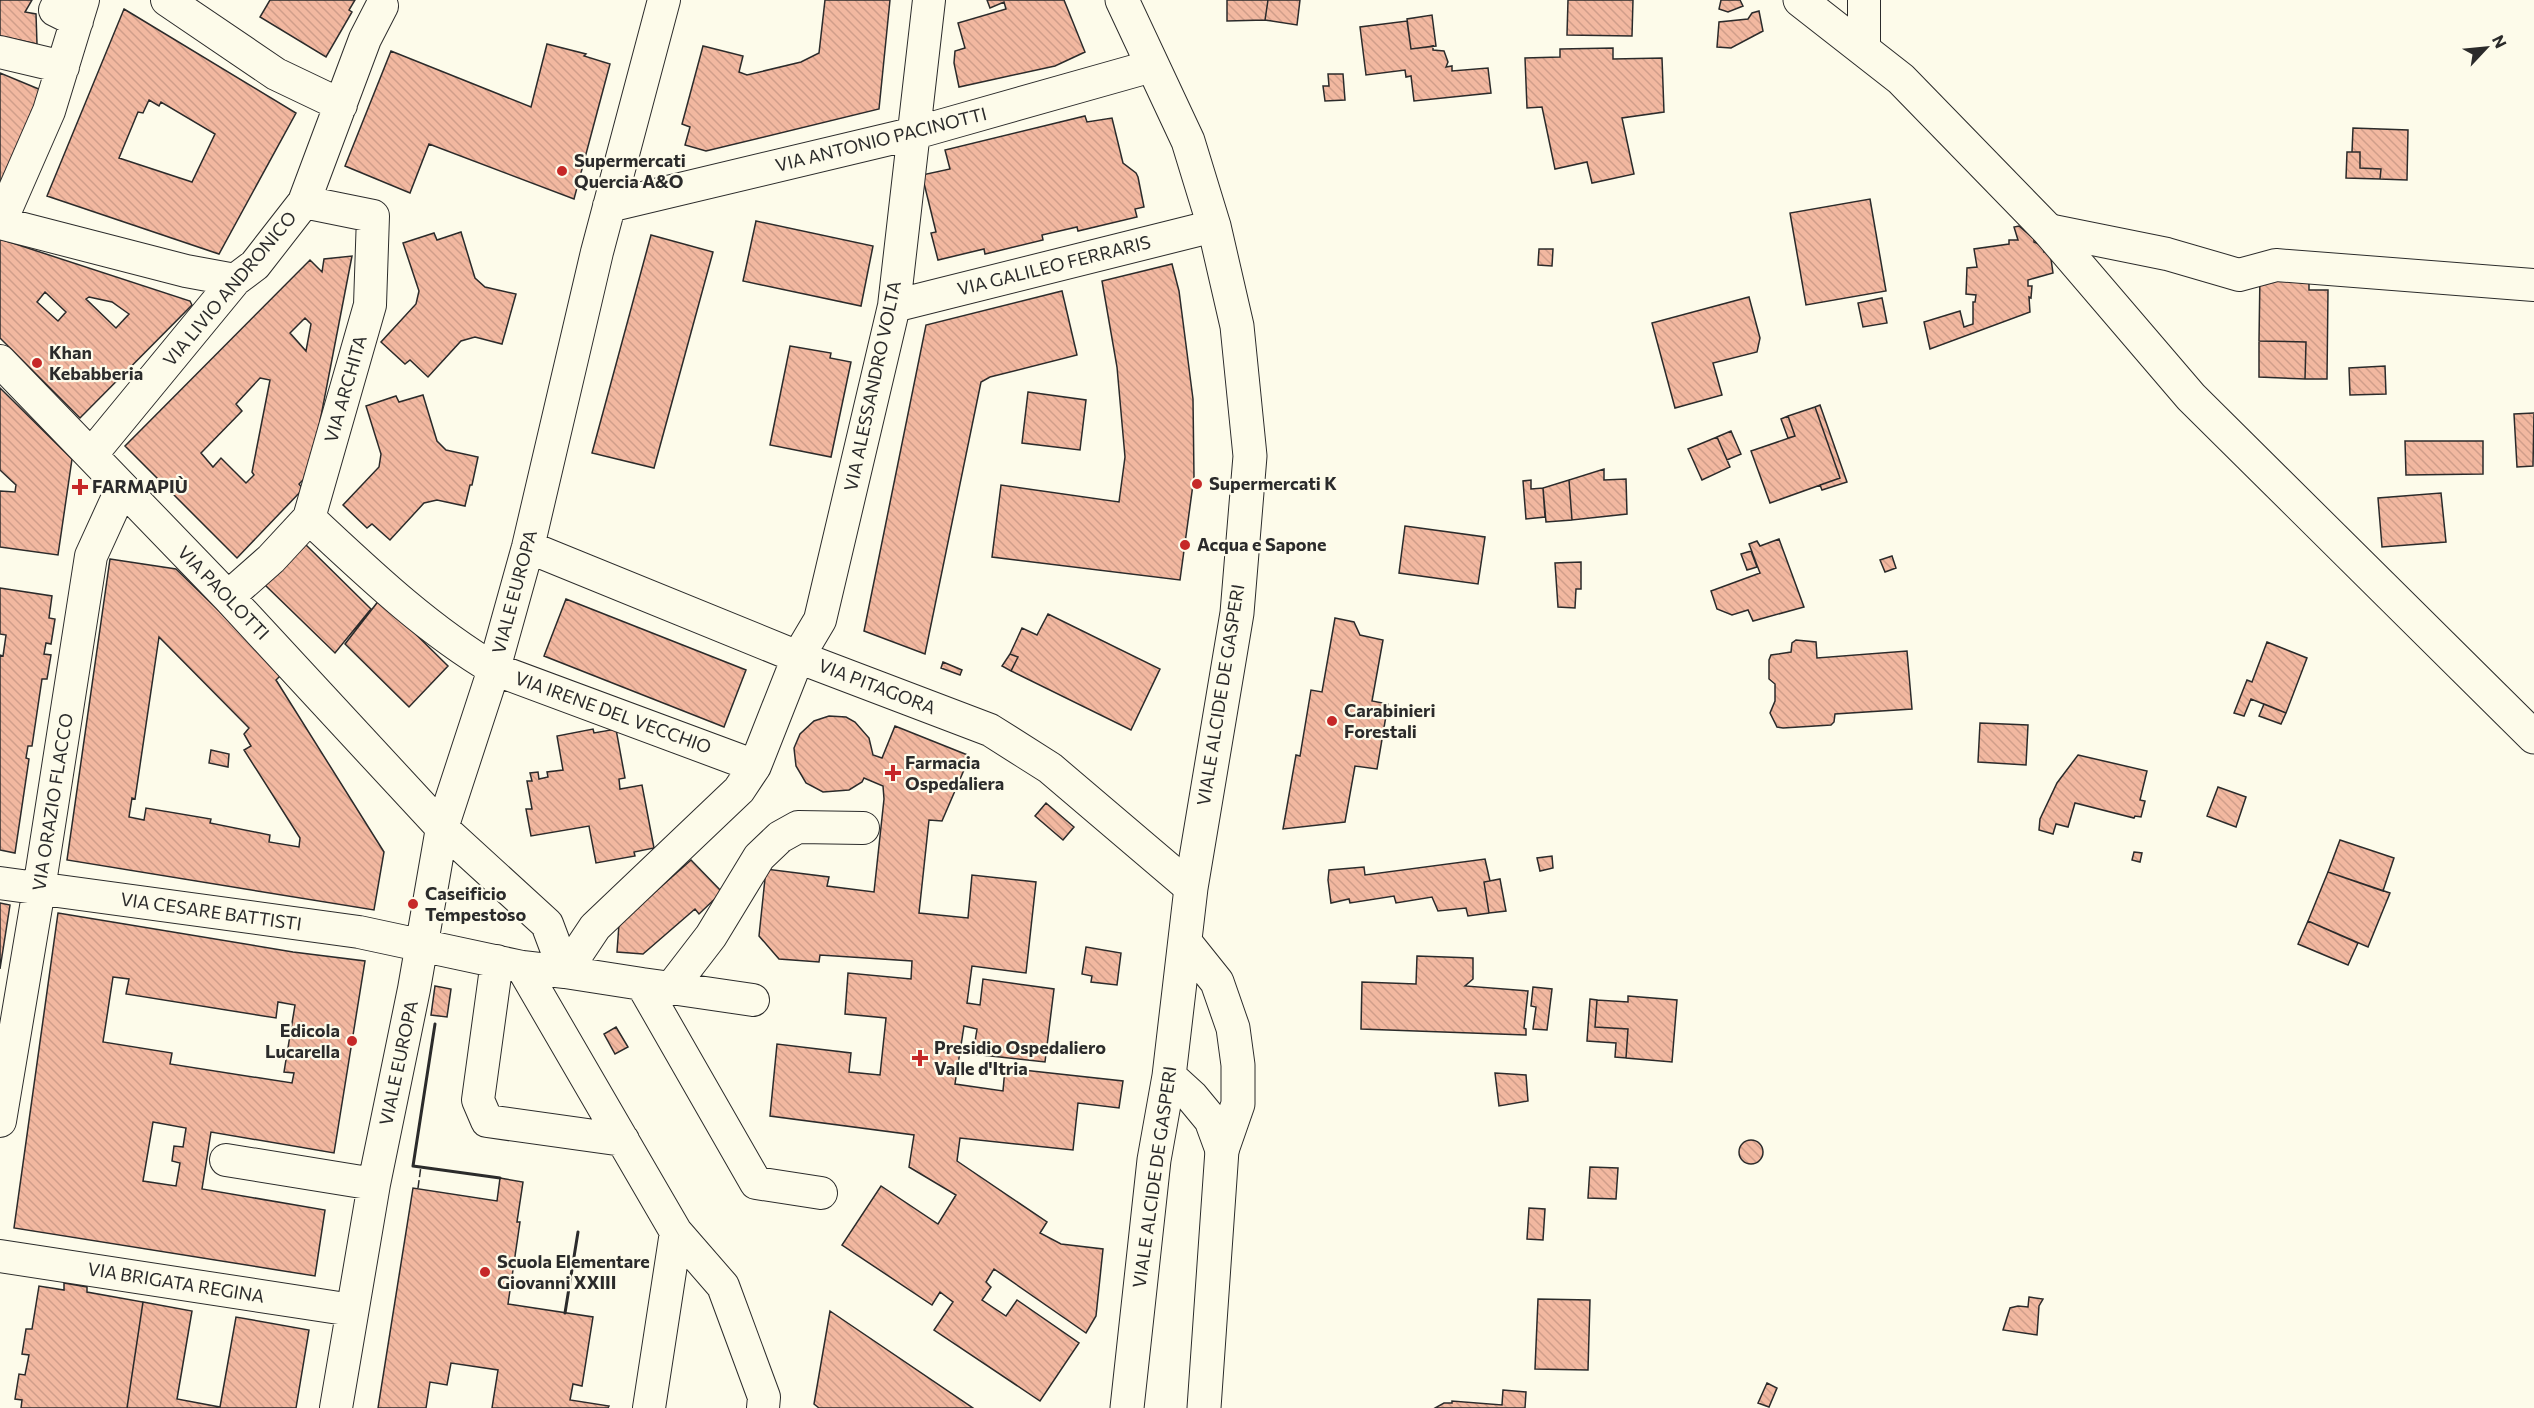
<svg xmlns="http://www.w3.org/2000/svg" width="2534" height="1408" font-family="Commissioner,sans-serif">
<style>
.building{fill:url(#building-back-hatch);stroke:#2b2b2b;stroke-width:1.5;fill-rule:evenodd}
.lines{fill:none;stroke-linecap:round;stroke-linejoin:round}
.street-casing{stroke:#2b2b2b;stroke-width:34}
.secondary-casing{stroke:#2b2b2b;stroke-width:35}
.primary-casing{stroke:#2b2b2b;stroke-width:35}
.street{stroke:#fdfbea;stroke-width:32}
.secondary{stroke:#fdfbea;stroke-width:33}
.primary{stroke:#fdfbea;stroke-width:33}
.fence{stroke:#2b2b2b;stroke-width:1.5;stroke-dasharray:8 3;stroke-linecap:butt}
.wall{stroke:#2b2b2b;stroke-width:3}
.poi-dot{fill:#c62828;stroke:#fdfbea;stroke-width:2}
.labels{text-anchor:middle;stroke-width:4.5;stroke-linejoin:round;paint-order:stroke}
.street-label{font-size:18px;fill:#2b2b2b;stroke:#fdfbea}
.poi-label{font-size:18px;font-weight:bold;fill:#2b2b2b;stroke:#fdfbea;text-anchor:start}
</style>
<defs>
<pattern id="building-back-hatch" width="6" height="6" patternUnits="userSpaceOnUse" patternTransform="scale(1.5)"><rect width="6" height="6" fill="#f2b8a0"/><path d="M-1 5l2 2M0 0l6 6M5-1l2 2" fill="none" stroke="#d09e8a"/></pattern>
</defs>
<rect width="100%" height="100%" fill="#fdfbea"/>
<path class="building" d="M0 0H32L25 12 36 14 37 44 0 36Z
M270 0H355L349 10 352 12 326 57 260 17Z
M825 0H890L879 109 706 151 685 145 690 127 682 124 703 46 743 56 739 72 747 75 801 62 819 53Z
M987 0H1064L1085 52 1055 66 959 87 954 63 955 51 965 48 958 23 1006 9 1004 2 990 8Z
M1227 0H1268L1265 20 1227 21Z
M1268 0H1300L1297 25 1265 20Z
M1568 0H1633L1632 36 1567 35Z
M1721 0H1740L1743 6 1728 12 1719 9Z
M124 9 296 113 219 254 47 196ZM149 100 159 106 161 102 215 134 192 182 119 158 138 112 143 113Z
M1759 11 1763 31 1731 48 1717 47 1719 22 1748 19 1752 13Z
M1432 15 1436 46 1411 49 1407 19Z
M1407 21 1411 49 1433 46V50L1444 51 1448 62 1446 67 1452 66V71L1488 68 1491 93 1414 101 1411 76 1406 77 1405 70 1366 75 1360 27Z
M547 44 586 54 584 56 610 64 574 199 429 144 410 193 345 166 391 51 531 107Z
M1613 48V59L1662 58 1664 112 1622 118 1634 174 1592 183 1587 162 1555 169 1542 107 1527 108 1525 58 1560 57V49Z
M0 73 41 90 0 187Z
M1328 74H1343L1345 100 1325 101 1323 86H1329Z
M1085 116 1087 122 1112 118 1123 163 1136 173 1138 177 1144 207 1135 209 1137 217 1078 231 1077 227 1042 235 1043 240 985 254 984 249 938 260 931 233 936 232 922 175 950 169 945 150Z
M2353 128 2408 130 2407 180 2380 179 2381 169 2360 168V152H2352Z
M2347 152H2360V168L2381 169 2380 179 2346 178Z
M1870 199 1886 291 1806 305 1790 213Z
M756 221 873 246 861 306 743 281Z
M2019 226 2034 239V242L2043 246 2044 252H2050L2053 273 2028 280V286H2032L2031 298 2029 297 2030 312 1930 349 1924 322 1960 311 1964 327 1973 324V302H1975L1976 295 1966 294 1967 268 1977 267 1974 249 2009 244V240H2018L2014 227Z
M461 232 475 278 485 287 516 294 502 344 475 337 461 341 428 377 410 360 405 364 381 342 416 304 419 291 403 243 434 233 437 240Z
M651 235 713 252 654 468 592 453Z
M0 239 190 301 192 305 80 418 0 338ZM45 292 66 312 58 321 37 302ZM89 297 112 302 129 314 116 328 86 299Z
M1539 249H1553L1552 266 1538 265Z
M352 256 310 473 299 484 303 489 237 558 125 446 310 260 322 272 324 259ZM305 318 311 324 306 351 290 333ZM260 378 270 380 252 472 254 475 246 483 221 458 213 467 201 453 242 411 236 404Z
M1172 264 1179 291 1193 399 1194 477 1180 580 992 557 1001 485 1119 502 1125 457 1117 367 1102 281Z
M2260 273H2309V290H2328L2327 379H2305L2306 342 2259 341Z
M1062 291 1077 355 990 377 981 382 925 654 864 631 926 325Z
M1749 297 1760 338 1757 352 1713 363 1722 395 1675 408 1652 323Z
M1882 298 1887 323 1863 327 1858 303Z
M2259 341 2306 342 2305 379 2259 377Z
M790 346 831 353 830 358 851 362 831 457 770 445Z
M2385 366 2386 394 2350 395 2349 368Z
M0 388 72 459 58 555 0 547V491L15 492 16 485 0 470Z
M1028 392 1086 400 1080 450 1022 443Z
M423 395 437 441 446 450 478 457 472 485H470L465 506 437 500 424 503 390 540 372 524 367 528 343 505 379 467 381 454 366 406 396 396 399 402Z
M1820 405 1847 482 1822 490 1820 485 1840 478 1815 407Z
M1815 407 1840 478 1770 503 1751 451 1795 436 1788 416Z
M2534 413 2533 466 2517 467 2514 414Z
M1788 416 1795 436 1788 438 1781 419Z
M1731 431 1741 454 1727 460 1717 437Z
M1717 437 1730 467 1702 480 1688 449Z
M2405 441H2483V474L2406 475Z
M1604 469V480L1626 479 1627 514 1572 520 1569 480Z
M1531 480V489L1543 488 1545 517 1526 519 1523 481Z
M1569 480 1572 520 1546 522 1543 488Z
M2441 493 2446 542 2382 547 2378 498Z
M1405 526 1485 537 1478 584 1399 573Z
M1779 539 1804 607 1753 621 1748 610 1732 615 1717 609 1711 591 1760 573 1749 544 1757 541 1760 546Z
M305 544 371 609 335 653 265 585Z
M1751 551 1757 567 1747 570 1741 554Z
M1892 556 1896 568 1885 572 1880 560Z
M110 559 176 569 283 673 276 680 384 852 374 910 67 860ZM159 637 249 728 244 734 251 746 244 750 300 838 299 847 269 842 270 835 210 823 211 819 146 808 144 820 129 817 132 798 135 799Z
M1581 562V589H1576L1575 608 1558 607 1555 563Z
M0 588 52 596 49 618 55 619 51 644 46 643 44 654 51 655 47 679H42L32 746H28L26 758 29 759 15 853 0 850V655L3 656 6 635 0 634Z
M380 599 448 666 409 707 345 644Z
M566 599 746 670 724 727 544 656Z
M1048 614 1160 669 1131 730 1011 671 1018 657 1010 654 1022 628 1037 635Z
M1335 618 1354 622 1360 635 1383 640 1372 701 1388 704 1377 769 1355 766 1345 822 1283 829 1296 755 1300 756 1311 690 1322 692Z
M1796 640 1816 642 1817 658 1907 651 1912 709 1835 714 1834 722 1831 725 1783 728 1777 727 1770 713 1775 701V684L1769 679V660L1771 655 1791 652 1792 643Z
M2267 642 2307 658 2286 713 2251 699 2244 716 2234 713 2247 680 2252 682Z
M1010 654 1018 657 1011 671 1002 666Z
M943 662 962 670 960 675 941 668Z
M2264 704 2286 713 2281 724 2259 716Z
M829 716 846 717 855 722 869 738 873 755 882 758 895 726 970 756 942 821 929 820 919 913 968 918 972 875 1036 882 1026 973 972 966 967 1003 980 1005 983 979 1054 989 1045 1062 973 1054 977 1029 964 1026 955 1084 1003 1091 1005 1068 1123 1081 1119 1108 1078 1103 1073 1150 960 1138 957 1161 1047 1222 1040 1233 1061 1244 1103 1249 1096 1316 1086 1333 994 1269 986 1282 991 1287 982 1300 1006 1316 1017 1300 1079 1343 1040 1401 934 1330 953 1302 940 1292 932 1305 842 1245 881 1186 938 1224 956 1195 909 1167 914 1135 770 1116 777 1044 851 1053 849 1072 880 1075 886 1018 845 1014 848 973 911 979 912 961 820 955 819 962 779 959 759 936 766 869 829 877 827 886 874 892 884 799 883 786 864 778 862 782 849 790 823 792 806 783 796 766 794 748 800 734 814 721Z
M1980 723 2028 725 2026 765 1978 762Z
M593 729 594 733 616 729 625 778 619 779 620 789 642 785 654 848 634 852 635 856 596 863 589 826 531 836 526 809H532L527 781H532L530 773 538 772 539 779 548 777 547 772 563 770 557 736Z
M211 750 229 754 228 767 209 763Z
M2078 755 2147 771 2140 800 2145 801 2141 817 2135 816 2134 818 2075 803 2068 827 2056 824 2053 834 2039 830 2040 819 2057 783Z
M2218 787 2246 797 2236 827 2207 816Z
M1046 803 1074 827 1063 840 1035 816Z
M2340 840 2394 858 2383 891 2328 872Z
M2134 852 2142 853 2140 862 2132 860Z
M1552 856 1553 868 1540 871 1537 858Z
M1485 859 1490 881 1484 882 1489 913 1468 916 1466 908 1438 911 1432 897 1396 903 1394 896 1350 903 1349 899 1331 903 1328 880 1329 870 1364 867 1365 875Z
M691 860 722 892 699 914 695 909 643 954 617 952 619 924Z
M2328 872 2390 893 2368 947 2308 921Z
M1500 879 1506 911 1489 913 1484 882Z
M0 903 10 905 0 969Z
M58 913 293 952 365 961 334 1153 211 1132 202 1189 325 1210 315 1276 14 1228ZM113 977 129 979 126 994 276 1018 278 1002 295 1005 284 1072 294 1073 292 1083 170 1064 172 1053 103 1042ZM153 1122 186 1128 183 1147 174 1146 172 1161 180 1163 176 1186 143 1181Z
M2308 921 2358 943 2348 965 2298 944Z
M1086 947 1121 953 1117 985 1091 982 1092 976 1082 974Z
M1417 956 1473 958V979L1465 986 1528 991 1524 1028 1526 1029V1035L1361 1029 1362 982 1416 984Z
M435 986 451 989 447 1017 431 1015Z
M1533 987 1552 989 1547 1030 1533 1029 1536 1007 1531 1006Z
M1628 996 1677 1000 1672 1062 1626 1058 1628 1029 1595 1027 1597 1000 1628 1002Z
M1590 999 1597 1000 1595 1027 1628 1029 1626 1058 1615 1057 1616 1043 1587 1041Z
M616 1027 628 1047 615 1054 604 1034Z
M1495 1073 1526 1075 1528 1101 1499 1106Z
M1739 1152a12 12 0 1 1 24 0a12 12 0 1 1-24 0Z
M1590 1167 1618 1168 1616 1199 1588 1198Z
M500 1178 523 1182 517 1222H520L508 1304 593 1317 582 1386 573 1384 570 1400 609 1406 608 1408H492L498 1370 451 1363 447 1385 430 1382 426 1408H378L413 1188 497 1201Z
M1529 1208 1545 1209 1543 1240 1527 1239Z
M64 1283 87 1287V1292L143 1302 127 1408H21L22 1400 15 1399 19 1374 25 1375 29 1355 22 1354 26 1329H32L39 1286 64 1290Z
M2029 1297 2043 1299 2039 1306 2037 1335 2003 1330 2010 1308 2018 1306 2028 1307Z
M1538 1299 1590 1300 1588 1370 1535 1369Z
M143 1302 192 1311 177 1399 220 1407 236 1317 309 1330 296 1408H127Z
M830 1311 973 1408H819L814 1404Z
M1767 1383 1777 1388 1769 1407 1758 1403Z
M1503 1390 1526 1392 1525 1408H1435L1444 1403H1452V1401L1502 1405Z"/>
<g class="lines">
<defs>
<path id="street" d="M60 0 55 10 77 21
M167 0 276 74 341 105
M1864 0V50
M0 52 63 67
M609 206 915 133 1152 66
M0 223 186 271 235 280
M0 223 49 111 83 0
M2048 230 2167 254 2239 275 2276 265 2534 285
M894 306 1214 226
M0 361 228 597 442 828 547 924 565 972 642 984 756 1183 821 1193
M91 455 235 280 255 265 304 202 365 39 382 6
M309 518C367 572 425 628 494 669L755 766
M528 547 798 657 990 730 1050 768 1191 888
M228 597 271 559 309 518 370 305 373 216 304 202
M0 883 359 932 522 967 565 972 595 927 739 790 755 766 798 657 820 620 894 306 929 0
M497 961 478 1100 487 1121 623 1140
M522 967 676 1232 723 1286 764 1397 763 1408
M642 984 671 988 711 936 759 857 780 837 798 827 863 828
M671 988 753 1000
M0 1121 39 889 91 556 122 488
M226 1160 374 1184
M0 1256 352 1310
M336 1408 374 1184 414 989 442 828 494 669 528 547 597 252 664 0
M649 1408 676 1232"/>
<path id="secondary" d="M1800 0 1901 79 2048 230 2191 397 2534 737
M1204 1408 1222 1150"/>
<path id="primary" d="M1122 0 1188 141 1214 226 1237 326 1250 456 1237 613 1191 888 1169 1076 1154 1160 1127 1408
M1185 942 1217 982 1233 1028 1238 1065V1104L1222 1150
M1169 1076 1192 1097 1211 1120 1222 1150"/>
</defs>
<use href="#street" class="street-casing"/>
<use href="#secondary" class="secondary-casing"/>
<use href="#primary" class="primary-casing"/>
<use href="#street" class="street"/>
<use href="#secondary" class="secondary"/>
<use href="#primary" class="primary"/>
<path class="fence" d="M418 1188 421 1166"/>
<path class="wall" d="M435 1024 413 1166 500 1178
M565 1313 578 1232"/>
</g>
<g class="poi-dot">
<circle cx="562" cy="171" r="6"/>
<circle cx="37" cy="363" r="6"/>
<circle cx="1197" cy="484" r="6"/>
<path d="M77 478h6v6h6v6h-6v6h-6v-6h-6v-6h6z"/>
<circle cx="1185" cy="545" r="6"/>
<circle cx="1332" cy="721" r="6"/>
<path d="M890 764h6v6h6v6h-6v6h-6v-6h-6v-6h6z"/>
<circle cx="413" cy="904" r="6"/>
<circle cx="352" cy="1041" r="6"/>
<path d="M917 1049h6v6h6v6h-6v6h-6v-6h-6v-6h6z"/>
<circle cx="485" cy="1272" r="6"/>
</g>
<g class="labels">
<g class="street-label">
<text transform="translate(881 140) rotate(-14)" y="6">VIA ANTONIO PACINOTTI</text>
<text transform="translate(1054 266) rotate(-14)" y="6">VIA GALILEO FERRARIS</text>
<text transform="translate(230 289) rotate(-50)" y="6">VIA LIVIO ANDRONICO</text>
<text transform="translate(873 386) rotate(-78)" y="6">VIA ALESSANDRO VOLTA</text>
<text transform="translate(346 389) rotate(-74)" y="6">VIA ARCHITA</text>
<text transform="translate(515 592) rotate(-75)" y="6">VIALE EUROPA</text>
<text transform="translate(223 593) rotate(46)" y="6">VIA PAOLOTTI</text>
<text transform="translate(877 687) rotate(21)" y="6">VIA PITAGORA</text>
<text transform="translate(1221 695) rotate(-81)" y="6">VIALE ALCIDE DE GASPERI</text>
<text transform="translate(613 713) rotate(20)" y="6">VIA IRENE DEL VECCHIO</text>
<text transform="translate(53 802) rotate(-81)" y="6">VIA ORAZIO FLACCO</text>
<text transform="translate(211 912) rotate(8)" y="6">VIA CESARE BATTISTI</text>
<text transform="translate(399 1063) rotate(-78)" y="6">VIALE EUROPA</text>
<text transform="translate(1155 1177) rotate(-82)" y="6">VIALE ALCIDE DE GASPERI</text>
<text transform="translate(176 1283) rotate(9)" y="6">VIA BRIGATA REGINA</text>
</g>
<g class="poi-label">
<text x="574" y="167">Supermercati<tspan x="574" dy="21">Quercia A&amp;O</tspan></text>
<text x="49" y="359">Khan<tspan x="49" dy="21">Kebabberia</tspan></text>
<text x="1209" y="490">Supermercati K</text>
<text x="92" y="493">FARMAPIÙ</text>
<text x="1197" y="551">Acqua e Sapone</text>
<text x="1344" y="717">Carabinieri<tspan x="1344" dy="21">Forestali</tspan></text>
<text x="905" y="769">Farmacia<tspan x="905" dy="21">Ospedaliera</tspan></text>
<text x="425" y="900">Caseificio<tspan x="425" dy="21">Tempestoso</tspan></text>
<text x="340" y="1037" text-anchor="end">Edicola<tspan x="340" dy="21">Lucarella</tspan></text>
<text x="934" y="1054">Presidio Ospedaliero<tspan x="934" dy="21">Valle d'Itria</tspan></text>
<text x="497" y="1268">Scuola Elementare<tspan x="497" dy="21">Giovanni XXIII</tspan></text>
</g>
</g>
<g transform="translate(2486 48) rotate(64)" stroke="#fdfbea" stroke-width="4.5" paint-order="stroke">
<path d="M0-4.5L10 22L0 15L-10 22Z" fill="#2b2b2b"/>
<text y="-9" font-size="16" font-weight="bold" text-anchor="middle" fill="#2b2b2b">N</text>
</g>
</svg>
